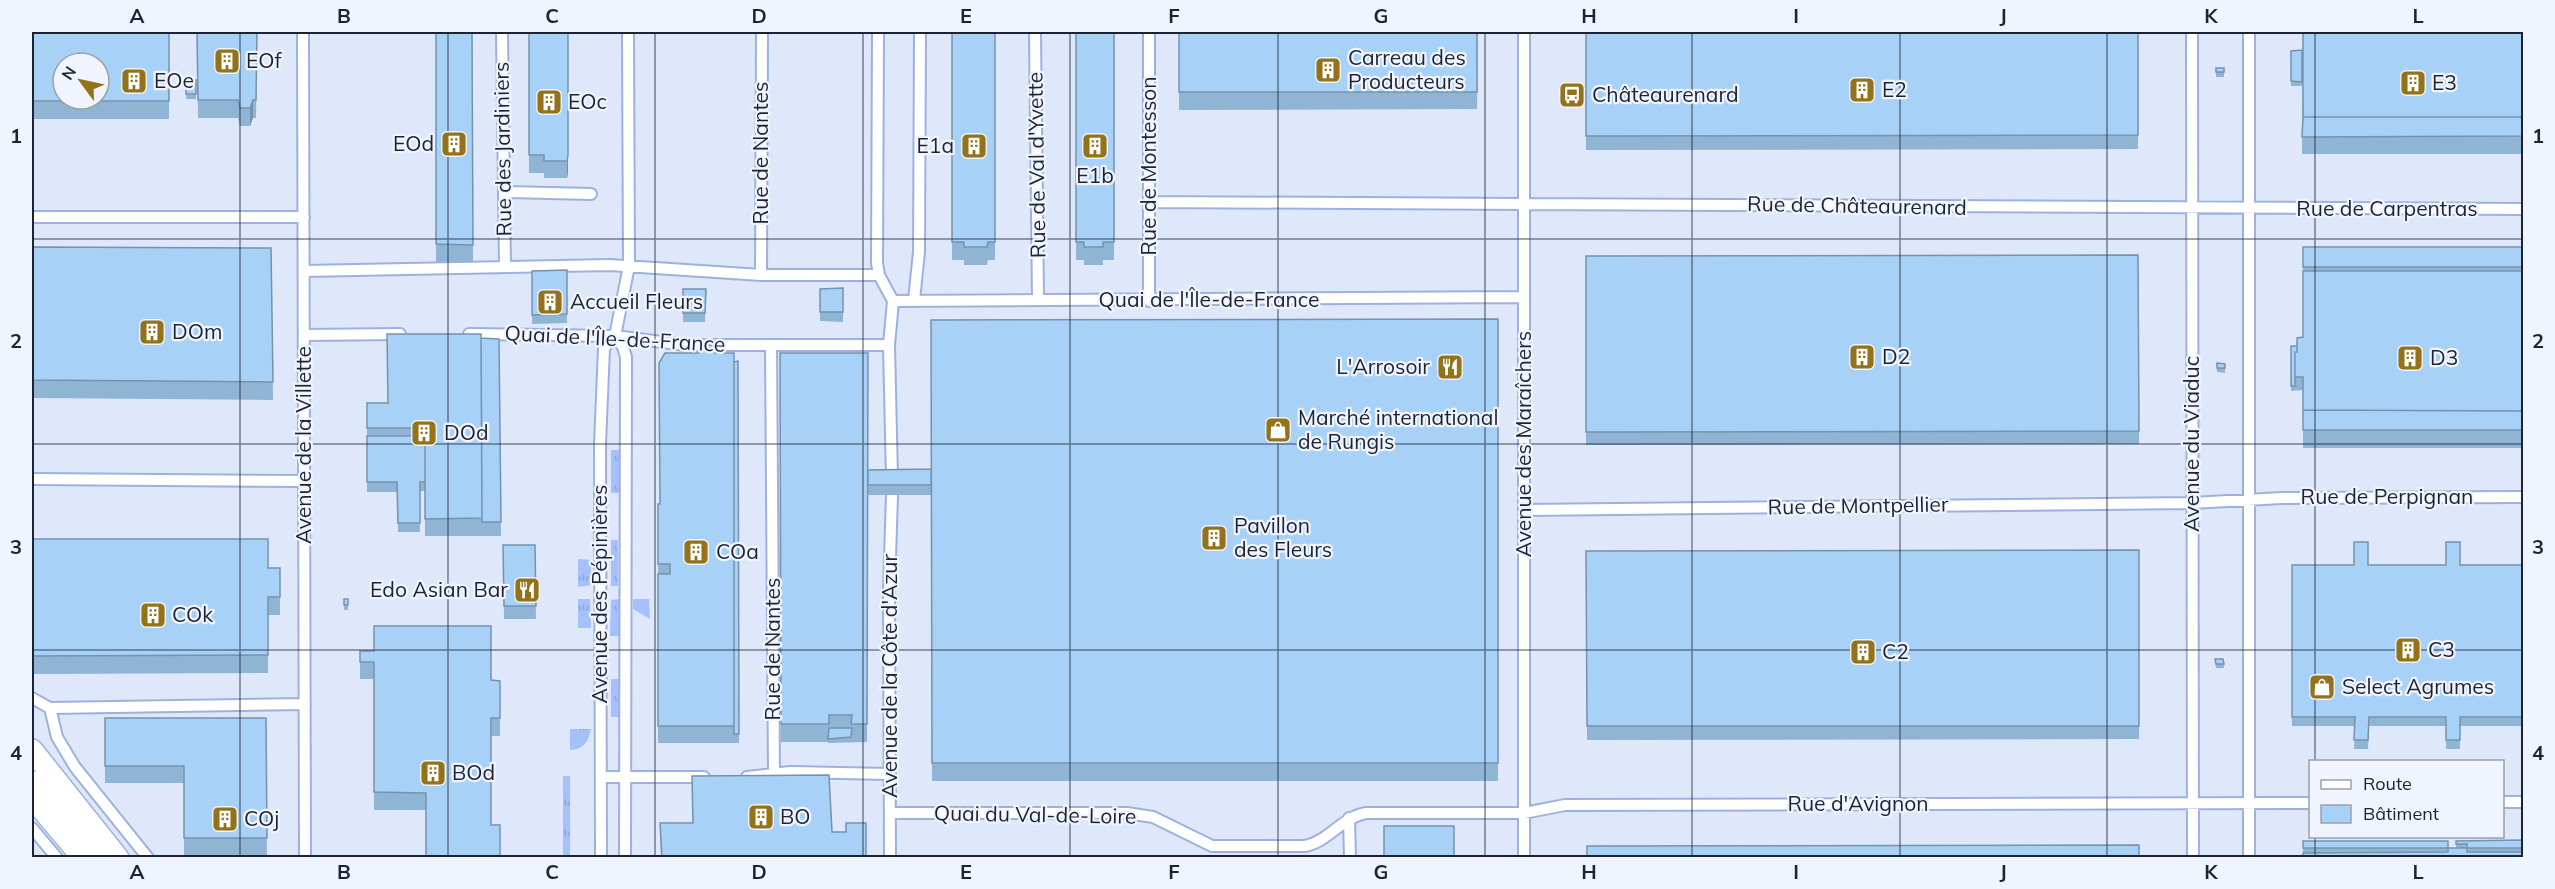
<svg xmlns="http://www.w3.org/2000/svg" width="2555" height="889" font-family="Mulish,sans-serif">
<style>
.grass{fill:url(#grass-tufts)}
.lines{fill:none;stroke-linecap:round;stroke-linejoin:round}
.lane-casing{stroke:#9eb1de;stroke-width:14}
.street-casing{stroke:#9eb1de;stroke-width:24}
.highway-casing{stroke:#9eb1de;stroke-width:36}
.lane{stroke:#fff;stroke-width:10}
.street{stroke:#fff;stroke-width:21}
.highway{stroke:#fff;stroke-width:33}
.wall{fill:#90b4d4}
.shaded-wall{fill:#7692ad}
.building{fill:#a8d1f7;stroke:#7692ad;stroke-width:1.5;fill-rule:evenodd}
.grid{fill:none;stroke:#1c2334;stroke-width:1.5;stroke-opacity:0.55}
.labels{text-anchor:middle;stroke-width:4.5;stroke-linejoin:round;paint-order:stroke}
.poi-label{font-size:21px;fill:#1c2334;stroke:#f0f4fe;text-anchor:start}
.street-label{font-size:21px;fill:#1c2334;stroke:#f0f4fe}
.neatline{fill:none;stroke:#1c2334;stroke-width:2}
.grid-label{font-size:20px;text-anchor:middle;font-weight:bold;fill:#1c2334}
</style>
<defs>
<pattern id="grass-tufts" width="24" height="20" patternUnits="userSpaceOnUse" patternTransform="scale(1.5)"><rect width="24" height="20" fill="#a6c0fe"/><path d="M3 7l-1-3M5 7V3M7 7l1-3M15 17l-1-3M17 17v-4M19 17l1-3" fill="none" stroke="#8ea5da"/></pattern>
</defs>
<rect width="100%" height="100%" fill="#dfe7fa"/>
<path class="grass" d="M611 450H619V493H611Z
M611 540H618V586H611Z
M578 559 591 560V585L578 587Z
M578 599H590L591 628H578Z
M619 599V636H610L611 600Z
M633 599H649L650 619 633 609Z
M611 679H619V717H611Z
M570 729H591C589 741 583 750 570 750Z
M563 776H570V857H563Z"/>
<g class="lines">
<defs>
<path id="lane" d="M303 32 305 858
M502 32 505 267
M878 32 877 263 879 275 893 301 889 345 892 479
M1035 32 1038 299
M1149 32V301
M1524 32V858
M2192 32 2193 858
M2249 32V858
M504 192 591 194
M1149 202 2524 209
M32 217H304
M304 271 610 265 761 275H879
M761 275 762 32
M914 300 919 252 920 32
M893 301 1524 297
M469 334 615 336 685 345H889
M304 335 400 334
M615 336 623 347 626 357 625 858
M771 345 774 773
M32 479 304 481
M1524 510 2192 503 2282 498 2524 497
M32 698 50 708 57 737 75 767 148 858
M50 708 305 704
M601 777H704
M747 777 790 772 890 774
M2502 802H2524
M890 813H1127L1153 817 1212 846H1305C1328 842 1342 817 1366 813H1524L1565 805 2310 803
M1349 818 1350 858
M32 828 57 858
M601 858 600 444 604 348 615 336 629 266 628 32
M890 858 889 589 892 495"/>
<path id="street" d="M32 750 118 858"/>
<path id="highway" d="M32 788 91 858"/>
</defs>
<use href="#lane" class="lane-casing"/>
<use href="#street" class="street-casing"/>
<use href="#highway" class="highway-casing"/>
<use href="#lane" class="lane"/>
<use href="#street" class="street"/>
<use href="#highway" class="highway"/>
</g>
<path class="wall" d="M32 32H169V119H32Z
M197 32H257L256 118H253L250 126H240L238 118H198Z
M436 32H472L473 262H436Z
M529 32H568V173L567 178H544V173H529Z
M952 32H995V260H988L987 265H964V260H952Z
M1076 32H1114V260H1103V265H1084V260H1076Z
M1179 32H1478L1477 109 1179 110Z
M1586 32H2138V149L1586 150Z
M2303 32H2523V154H2302Z
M2302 50V86H2291V51Z
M2216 68H2224V77H2216Z
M186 80H196V99H186Z
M32 247 271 248 273 400 32 398Z
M2303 247H2523V448H2303V390L2291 391V346H2297L2303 337Z
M2138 255 2139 444 1586 445V256Z
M567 270V323L532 324V271Z
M843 288V322L820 321V289Z
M683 289H706L705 322H683Z
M1498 319V781H932L931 495H868L867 742 828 743V742H781L780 353 868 470 931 469Z
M481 338 499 339 501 536H425V491H420V532H398L397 492H367V403H388Z
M715 353 734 362 738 361 739 743H658V504H660Z
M2217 363 2225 364V373L2217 372Z
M32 539 268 568H280V615H268V673L32 674Z
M503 545H535L536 619H504Z
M2139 550V739L1587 740 1586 551Z
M2292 565H2523V726H2460V749H2446V726H2369L2368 749H2354L2355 726H2292Z
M344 599H348V610H344Z
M360 651 491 680 500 681V736H491V825L426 810H374V679H360Z
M2215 659H2223L2224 668H2216Z
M105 718H266L267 856H184V783H105Z
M660 823 832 832 866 858H661Z
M2523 840V858H2303V841L2456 848V841Z"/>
<path class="shaded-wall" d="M253 100V118L250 126V108Z
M568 155V173L567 178V161Z"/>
<path class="building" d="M32 32H169V101H32ZM63 63H99V99H63Z
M197 32H257L256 100H253L250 108H240L238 100H198Z
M436 32H472L473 245 436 244Z
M529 32H568V155L567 161H544V155H529Z
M952 32H995V242H988L987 247H964V242H952Z
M1076 32H1114V242H1103V247H1084V242H1076Z
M1179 32H1477V92H1179Z
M1586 32H2138V135L1586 136Z
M2303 32H2523V117H2303Z
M2302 50V82L2291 81V51Z
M2216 68H2224V72H2216Z
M186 80H196V94H186Z
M2303 117H2523V136L2302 137Z
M32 247 271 248 273 382 32 380Z
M2303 247H2523V267H2303Z
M2138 255 2139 431 1586 432V256Z
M567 270V314L532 315V271Z
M2303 271H2523V411L2303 410V377H2295V352H2297V338L2303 337Z
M843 288V312H820V289Z
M683 289H706L705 313H683Z
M1498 319V763H932L931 320Z
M387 334H481L482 518 425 519V428H367V403H388Z
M481 338 499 339 501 522H482Z
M699 345H715V353H734V726H658V574H670V564H658V504H660L659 363 665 353H699Z
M2291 346H2297V352H2295V386H2291Z
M780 353H868L867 724H851L852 715H829V724H781Z
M738 361 739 734H734V362Z
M2217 363 2225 364V368H2217Z
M2303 410 2523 411V430H2303Z
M367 436H425V482H420V523H398L397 482H367Z
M931 469V485H868V470Z
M32 539H268V568H280V597H268V655L32 656Z
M2354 542H2368V565H2446V542H2460V565H2523V717H2460V740H2446V717H2369L2368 740H2354L2355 717H2292V565H2354Z
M503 545H535L536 606H504Z
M2139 550V726H1587L1586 551Z
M344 599H348V605H344Z
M374 626H491V680L500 681V718H491V825H500V858H426V793L374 792V662H360V651H374Z
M2215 659H2223L2224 664H2216Z
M105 718H266L267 838H184V766H105Z
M829 728H852L851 737 828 739Z
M829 775 832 832H846V823H866V858H662L660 823H693L692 776Z
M1384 826H1454V858H1384Z
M2523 840V848H2467V844H2456V841Z
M2303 841H2448V848H2303Z
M2139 845V858H1587V846Z
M2448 848H2467V852H2523V858H2303V853L2448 852Z"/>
<path class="grid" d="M240 32V858M448 32V858M655 32V858M863 32V858M1070 32V858M1278 32V858M1485 32V858M1692 32V858M1900 32V858M2107 32V858M2315 32V762M32 239H2524M32 444H2524M32 650H2524M2315 836V858"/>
<defs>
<symbol id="building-square" viewBox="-11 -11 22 22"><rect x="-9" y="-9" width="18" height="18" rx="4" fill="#937219" stroke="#f0f4fe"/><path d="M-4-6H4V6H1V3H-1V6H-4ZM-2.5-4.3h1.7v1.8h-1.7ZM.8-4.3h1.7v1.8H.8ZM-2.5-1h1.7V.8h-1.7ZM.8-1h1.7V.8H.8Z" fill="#fff"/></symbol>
<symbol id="bus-square" viewBox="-11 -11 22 22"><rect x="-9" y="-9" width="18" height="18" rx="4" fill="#937219" stroke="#f0f4fe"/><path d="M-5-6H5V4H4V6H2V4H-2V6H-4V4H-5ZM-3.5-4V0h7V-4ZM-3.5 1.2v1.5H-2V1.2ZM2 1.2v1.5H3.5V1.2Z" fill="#fff"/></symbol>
<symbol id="restaurant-square" viewBox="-11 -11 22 22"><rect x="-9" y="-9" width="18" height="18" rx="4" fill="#937219" stroke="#f0f4fe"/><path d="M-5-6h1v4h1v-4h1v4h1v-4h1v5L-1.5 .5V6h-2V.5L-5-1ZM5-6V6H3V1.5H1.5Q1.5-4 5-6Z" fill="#fff"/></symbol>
<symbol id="shop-square" viewBox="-11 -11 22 22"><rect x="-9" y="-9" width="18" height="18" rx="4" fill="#937219" stroke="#f0f4fe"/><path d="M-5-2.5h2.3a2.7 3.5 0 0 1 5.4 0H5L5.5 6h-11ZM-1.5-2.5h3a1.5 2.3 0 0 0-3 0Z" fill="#fff"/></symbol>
</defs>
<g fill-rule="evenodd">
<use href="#building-square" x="212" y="46" width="30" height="30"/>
<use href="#building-square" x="1313" y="55" width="30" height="30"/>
<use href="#building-square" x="119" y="66" width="30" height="30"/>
<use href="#building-square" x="2398" y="68" width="30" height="30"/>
<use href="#building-square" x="1847" y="75" width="30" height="30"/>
<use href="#bus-square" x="1557" y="80" width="30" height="30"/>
<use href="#building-square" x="534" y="87" width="30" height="30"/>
<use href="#building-square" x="439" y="129" width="30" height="30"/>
<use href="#building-square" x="959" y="131" width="30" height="30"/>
<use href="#building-square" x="1080" y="131" width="30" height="30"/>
<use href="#building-square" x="535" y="287" width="30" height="30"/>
<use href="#building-square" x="137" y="317" width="30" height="30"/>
<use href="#building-square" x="1847" y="342" width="30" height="30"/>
<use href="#building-square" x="2395" y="343" width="30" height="30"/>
<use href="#restaurant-square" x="1435" y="352" width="30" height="30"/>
<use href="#shop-square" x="1263" y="415" width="30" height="30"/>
<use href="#building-square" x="409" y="418" width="30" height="30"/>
<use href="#building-square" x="1199" y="523" width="30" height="30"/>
<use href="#building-square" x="681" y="537" width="30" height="30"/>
<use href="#restaurant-square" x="512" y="575" width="30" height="30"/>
<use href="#building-square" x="138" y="600" width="30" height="30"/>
<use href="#building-square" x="2393" y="635" width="30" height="30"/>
<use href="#building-square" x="1848" y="637" width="30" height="30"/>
<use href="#shop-square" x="2307" y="672" width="30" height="30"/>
<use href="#building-square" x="418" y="758" width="30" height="30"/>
<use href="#building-square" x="746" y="802" width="30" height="30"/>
<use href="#building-square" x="210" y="804" width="30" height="30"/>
</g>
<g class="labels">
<g class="poi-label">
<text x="1348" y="65">Carreau des<tspan x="1348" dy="24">Producteurs</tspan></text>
<text x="246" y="68">EOf</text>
<text x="154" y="88">EOe</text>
<text x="2432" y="90">E3</text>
<text x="1882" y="97">E2</text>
<text x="1592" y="102">Châteaurenard</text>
<text x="568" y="109">EOc</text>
<text x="434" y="151" text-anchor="end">EOd</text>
<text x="954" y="153" text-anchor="end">E1a</text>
<text x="1095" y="183" text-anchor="middle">E1b</text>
<text x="570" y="309">Accueil Fleurs</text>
<text x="172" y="339">DOm</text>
<text x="1882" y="364">D2</text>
<text x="2430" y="365">D3</text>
<text x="1430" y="374" text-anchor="end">L'Arrosoir</text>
<text x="1298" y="425">Marché international<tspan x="1298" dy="24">de Rungis</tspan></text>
<text x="444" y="440">DOd</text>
<text x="1234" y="533">Pavillon<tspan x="1234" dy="24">des Fleurs</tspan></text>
<text x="716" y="559">COa</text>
<text x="508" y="597" text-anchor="end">Edo Asian Bar</text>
<text x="172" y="622">COk</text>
<text x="2428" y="657">C3</text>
<text x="1882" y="659">C2</text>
<text x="2342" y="694">Select Agrumes</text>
<text x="452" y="780">BOd</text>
<text x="780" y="824">BO</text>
<text x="244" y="826">COj</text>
</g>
<g class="street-label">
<text transform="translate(503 149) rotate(-91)" y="7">Rue des Jardiniers</text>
<text transform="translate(761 153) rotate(-90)" y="7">Rue de Nantes</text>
<text transform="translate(1037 165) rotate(-91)" y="7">Rue de Val d'Yvette</text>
<text transform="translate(1149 166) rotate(-90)" y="7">Rue de Montesson</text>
<text transform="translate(1857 206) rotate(1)" y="7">Rue de Châteaurenard</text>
<text x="2387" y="216">Rue de Carpentras</text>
<text x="1209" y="307">Quai de l'Île-de-France</text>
<text transform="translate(615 339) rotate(3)" y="7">Quai de l'Île-de-France</text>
<text transform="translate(1524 444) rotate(-90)" y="7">Avenue des Maraîchers</text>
<text transform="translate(2192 444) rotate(-90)" y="7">Avenue du Viaduc</text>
<text transform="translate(304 445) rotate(-90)" y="7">Avenue de la Villette</text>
<text x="2387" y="504">Rue de Perpignan</text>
<text transform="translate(1858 506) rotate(-1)" y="7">Rue de Montpellier</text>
<text transform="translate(600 594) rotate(-90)" y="7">Avenue des Pépinières</text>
<text transform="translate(773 649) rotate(-90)" y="7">Rue de Nantes</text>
<text transform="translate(890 676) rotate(-90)" y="7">Avenue de la Côte d'Azur</text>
<text x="1858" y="811">Rue d'Avignon</text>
<text transform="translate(1035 815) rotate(1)" y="7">Quai du Val-de-Loire</text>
</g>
</g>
<rect width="2555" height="889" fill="none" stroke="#f0f4fe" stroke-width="66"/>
<rect x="2309" y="760" width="195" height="78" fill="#f0f4fe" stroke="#9ba0ad" stroke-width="1.5"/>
<rect x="2321" y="780" width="30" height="9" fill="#ffffff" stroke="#9ba0ad" stroke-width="1.5"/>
<text x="2363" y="790" font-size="18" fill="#1c2334">Route</text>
<rect x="2321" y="805" width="30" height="18" fill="#a8d1f7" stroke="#9ba0ad" stroke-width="1.5"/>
<text x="2363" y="820" font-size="18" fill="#1c2334">Bâtiment</text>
<g transform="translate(81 81) rotate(303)"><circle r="28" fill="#f0f4fe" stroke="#9ba0ad" stroke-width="1.5"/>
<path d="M0-4.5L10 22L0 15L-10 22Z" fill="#937219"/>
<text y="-9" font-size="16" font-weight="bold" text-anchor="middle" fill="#1c2334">N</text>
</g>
<rect x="33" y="33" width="2489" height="823" class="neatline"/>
<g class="grid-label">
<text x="137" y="23">A</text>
<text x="344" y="23">B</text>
<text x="552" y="23">C</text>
<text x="759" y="23">D</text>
<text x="966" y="23">E</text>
<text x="1174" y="23">F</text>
<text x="1381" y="23">G</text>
<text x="1589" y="23">H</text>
<text x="1796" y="23">I</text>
<text x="2003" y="23">J</text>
<text x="2211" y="23">K</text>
<text x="2418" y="23">L</text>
<text x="16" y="143">1</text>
<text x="2538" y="143">1</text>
<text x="16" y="348">2</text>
<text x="2538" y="348">2</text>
<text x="16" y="554">3</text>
<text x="2538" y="554">3</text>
<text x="16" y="760">4</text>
<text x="2538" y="760">4</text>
<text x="137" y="879">A</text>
<text x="344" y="879">B</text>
<text x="552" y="879">C</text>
<text x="759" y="879">D</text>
<text x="966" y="879">E</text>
<text x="1174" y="879">F</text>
<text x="1381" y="879">G</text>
<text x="1589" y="879">H</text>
<text x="1796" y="879">I</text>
<text x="2003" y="879">J</text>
<text x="2211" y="879">K</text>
<text x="2418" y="879">L</text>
</g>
</svg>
